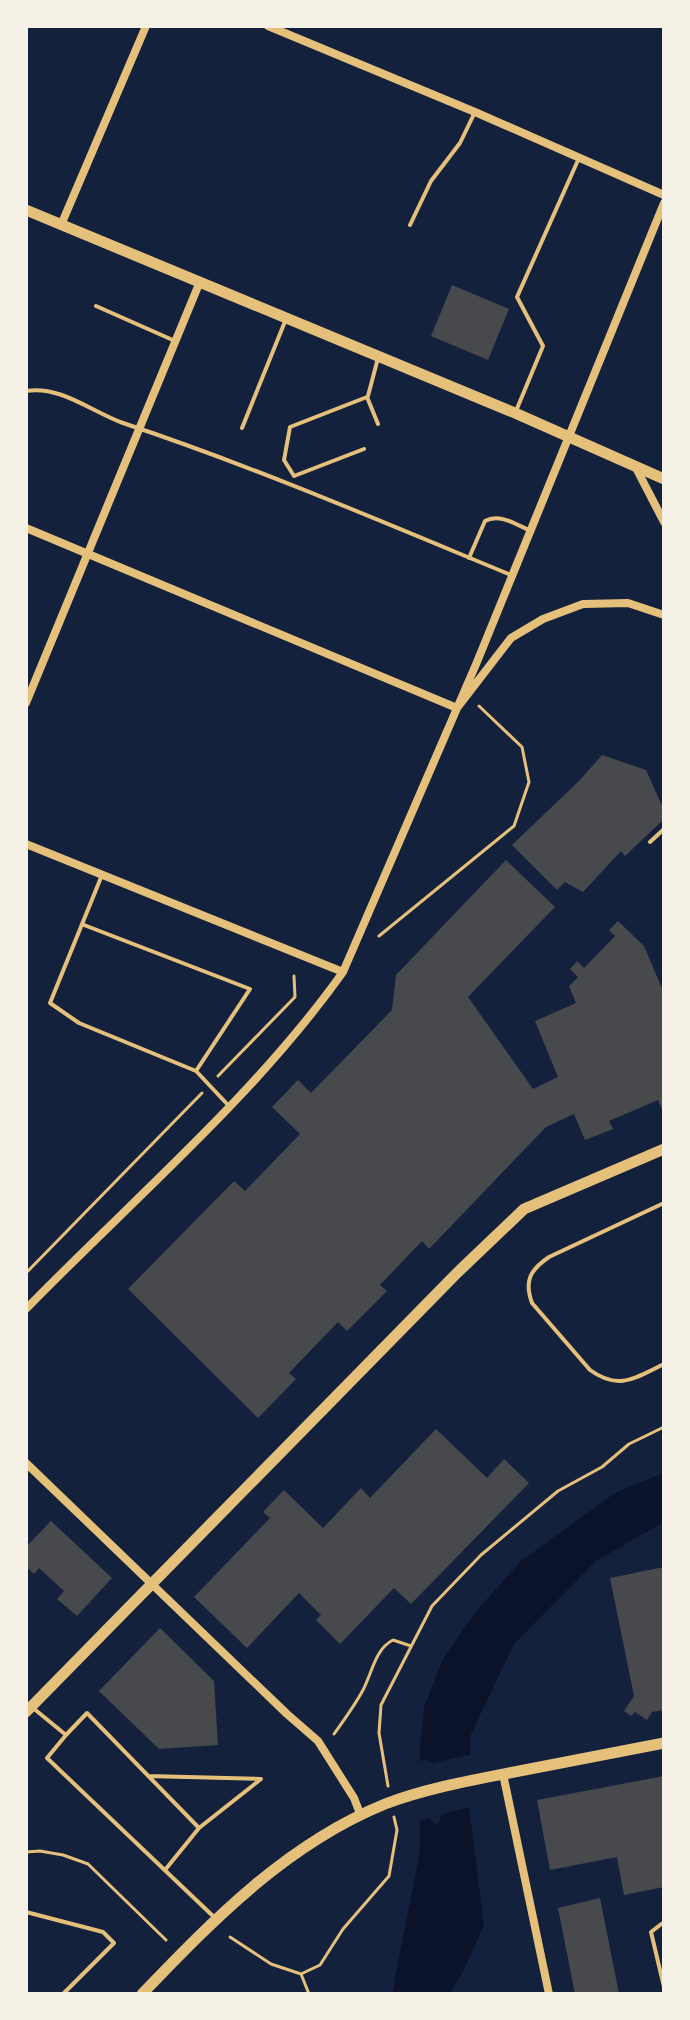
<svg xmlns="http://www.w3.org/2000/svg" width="690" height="2020" font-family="Jost,sans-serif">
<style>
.water{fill:#0b132b}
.pier{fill:#14213d}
.building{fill:#48494c}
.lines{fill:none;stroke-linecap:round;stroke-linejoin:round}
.path{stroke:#e5c07b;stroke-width:3}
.service{stroke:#e5c07b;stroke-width:4}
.minor{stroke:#e5c07b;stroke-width:8}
.tertiary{stroke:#e5c07b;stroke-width:11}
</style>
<rect width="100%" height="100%" fill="#14213d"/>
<path class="water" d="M664 1473V1522L596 1561 514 1644 471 1734 469 1807 484 1925 463 1972 449 1994H392L420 1851V1750L424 1707 444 1657 478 1609 521 1561 615 1493Z"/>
<path class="pier" d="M473 1754V1806L442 1814 438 1824H435L429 1818 416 1823V1769L419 1768 420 1762 425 1759 432 1763Z"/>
<path class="building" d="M452 285 509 309 488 360 431 336Z
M602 755 646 770 664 810V819L625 856 621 851 583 892 565 882 557 890 512 845 580 780Z
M506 860 555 907 468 997 533 1089 558 1077 535 1021 576 1003 569 986 578 977 570 969 577 961 584 968 615 936 609 930 618 921 644 946 664 993V1114L658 1100 609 1121 613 1129 585 1140 574 1114 546 1127 429 1249 422 1241 380 1285 387 1291 347 1331 338 1322 289 1373 296 1379 258 1418 128 1289 234 1181 245 1191 300 1134 272 1107 298 1080 311 1093 392 1010 396 975Z
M436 1429 487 1478 504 1459 529 1483 411 1604 394 1588 340 1644 316 1620 321 1615 299 1593 247 1648 194 1597 270 1518 263 1512 284 1490 323 1528 361 1488 370 1498Z
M51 1521 112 1578 77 1616 57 1599 64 1591 39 1568 34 1574 26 1567V1547Z
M664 1567V1710L652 1712 647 1720 635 1712 631 1716 624 1711 634 1696 610 1578Z
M160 1628 214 1681 218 1745 159 1749 99 1691Z
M664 1776V1887L624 1895 617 1857 550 1870 537 1800Z
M600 1898 619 1994H575L558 1908Z"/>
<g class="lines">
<path class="path" d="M379 936 514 826 529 782 522 747 479 706
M218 1076 295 997 294 976
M26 1273 202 1093
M334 1734C344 1720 355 1705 363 1690 372 1673 375 1649 393 1640L411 1646
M388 1786 379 1733 381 1705 432 1606 481 1555 558 1491 602 1467 629 1444 664 1427
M26 1852 40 1851 63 1855 88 1864 166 1940
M230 1937 271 1964 301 1974
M309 1994 301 1974 320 1965 343 1929 389 1876 397 1830 394 1817"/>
<path class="service" d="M410 225 431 181 460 143 475 112
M96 306 175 341
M26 391C60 385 92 412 123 423 255 467 383 522 511 575
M368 396 378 358
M516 411 543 346 517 297 579 158
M242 428 286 319
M364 449 294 476 284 460 290 427 367 397 378 424
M469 558 485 521C499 513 515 524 529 530
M650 842 664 829
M102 875 50 1003 79 1023 196 1071 229 1106
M84 925 250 989 196 1071
M664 1203 549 1257C530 1270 524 1281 532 1303L590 1370C619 1391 635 1378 664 1364
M33 1708 66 1735 47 1758 214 1917
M66 1735 87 1713 199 1828 165 1870
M148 1776 261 1779 199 1828
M26 1912 103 1932 114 1943 63 1994
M664 1922 651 1932 664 1987"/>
<path class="minor" d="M268 26 475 112 664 195
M61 225 146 26
M635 466 664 522
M26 528 457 708 511 638 543 619 583 604 628 603 664 615
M26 703 199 284
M26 844 343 972
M26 1309C133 1199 254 1097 343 972L477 662 664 203
M26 1463 287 1714 318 1741 354 1798 361 1816
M503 1774 549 1994"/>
<path class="tertiary" d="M26 210 515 413 664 479
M26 1712 458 1272 524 1209 664 1149
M142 1994C214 1919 287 1844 385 1804 424 1789 468 1781 509 1773 560 1763 612 1753 664 1743"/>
</g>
<rect width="690" height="2020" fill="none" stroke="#f6f1e7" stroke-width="56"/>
</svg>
